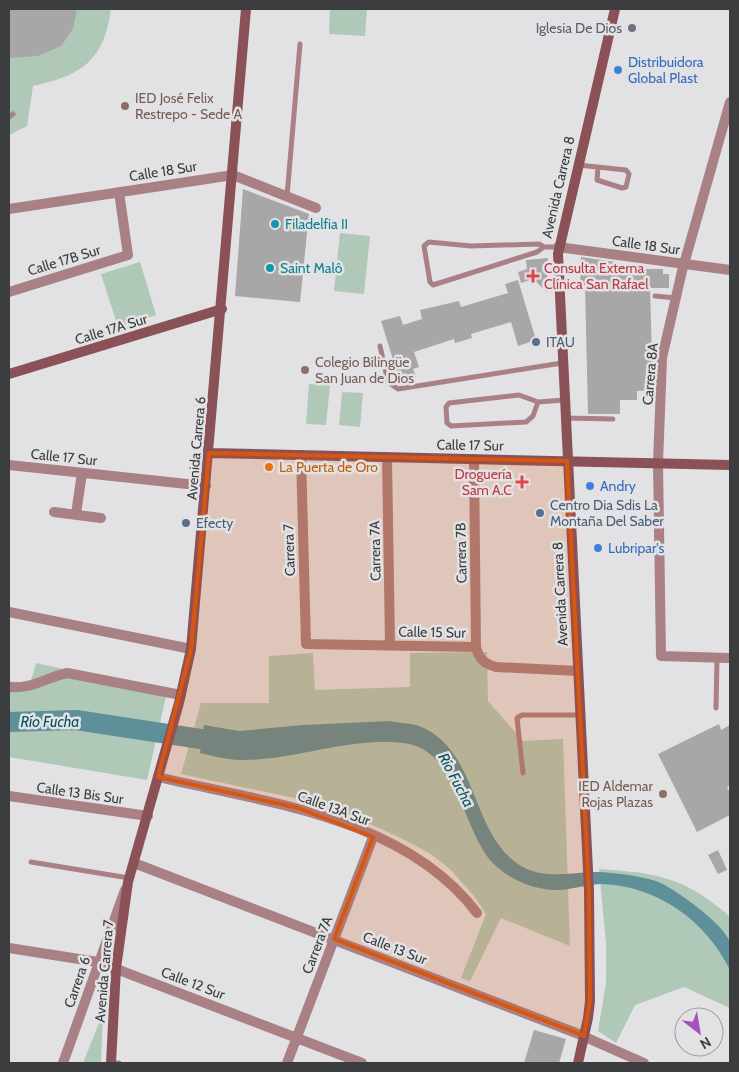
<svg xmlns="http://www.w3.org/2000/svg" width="739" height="1072" font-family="Cabin,sans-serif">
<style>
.green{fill:#afc8b8}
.water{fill:#5f9099}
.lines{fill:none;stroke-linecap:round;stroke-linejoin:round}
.river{stroke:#5f9099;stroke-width:20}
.building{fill:#a9a6a7}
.lane{stroke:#a98083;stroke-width:5}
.street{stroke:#a98083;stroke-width:10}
.secondary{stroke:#8a5156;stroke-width:10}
.marked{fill:#d75611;fill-opacity:0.2;stroke:#d75611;stroke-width:4;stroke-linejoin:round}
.worship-dot{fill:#6b7280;stroke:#e2e2e5;stroke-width:2}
.shop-dot{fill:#3f7fe0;stroke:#e2e2e5;stroke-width:2}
.education-dot{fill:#8d6e63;stroke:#e2e2e5;stroke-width:2}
.culture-dot{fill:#0f9aa8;stroke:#e2e2e5;stroke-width:2}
.health-dot{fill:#e0444e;stroke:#e2e2e5;stroke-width:2}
.service-dot{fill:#5c6f8a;stroke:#e2e2e5;stroke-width:2}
.food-dot{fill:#e8710a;stroke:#e2e2e5;stroke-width:2}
.labels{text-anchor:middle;stroke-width:5;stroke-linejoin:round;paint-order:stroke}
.worship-label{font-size:14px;fill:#5b616d;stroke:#e2e2e5;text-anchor:end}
.shop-label{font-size:14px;fill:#366cbe;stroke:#e2e2e5;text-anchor:start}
.education-label{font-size:14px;fill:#785e54;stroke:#e2e2e5;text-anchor:start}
.street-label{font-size:14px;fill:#3c3d3e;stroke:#e2e2e5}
.culture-label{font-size:14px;fill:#0d838f;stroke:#e2e2e5;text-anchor:start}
.health-label{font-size:14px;fill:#be3a42;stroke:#e2e2e5;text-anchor:start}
.service-label{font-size:14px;fill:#4e5e75;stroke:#e2e2e5;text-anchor:start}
.food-label{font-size:14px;fill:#c56008;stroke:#e2e2e5;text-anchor:start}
.water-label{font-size:15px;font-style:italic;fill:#07525c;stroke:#e2e2e5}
</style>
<rect width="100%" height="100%" fill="#e2e2e5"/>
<path class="green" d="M9 9H111C104 61 82 75 33 86L27 126 9 135Z
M330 9H367L365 36 329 34Z
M340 233 370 236 364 294 334 291Z
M140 262 156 315 118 327 101 274Z
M309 384 330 385 326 425 306 424Z
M342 392 363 393 360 427 339 425Z
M487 652 488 701 523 741 563 739 570 946 501 918 470 981 461 978 486 914 474 896 450 869 431 854 399 837 338 810 299 799 181 774 201 703H269V656L313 653 315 690 410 687V653Z
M36 663 167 692 147 780 9 757V681L30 684Z
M599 869C656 873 681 876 726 913L730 918V1008L684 987 635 1005 616 1043 598 1031 606 983V944Z
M103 1013 101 1063H83Z"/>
<path class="water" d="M390 721C399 723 411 723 419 726 481 750 469 839 525 868 549 880 575 871 600 872 617 873 640 876 656 881 673 887 727 926 730 943 732 952 730 961 730 970 706 921 658 886 602 884 587 884 572 890 557 890 533 890 507 879 490 860 463 827 456 753 409 744 359 734 293 761 241 760 227 760 213 756 200 753L204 725 239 731 303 725Z"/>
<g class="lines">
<path class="river" d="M9 722 76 720 227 743"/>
</g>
<path class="building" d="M9 9H77L73 29 61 46 38 56 9 58Z
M243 189 309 214 300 302 235 296Z
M581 257 616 262 615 266 639 265V269H663V274H669V288H650L653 390 637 391V400H620V414H588L585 285H580Z
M548 258 547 292 533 279 521 283 518 272 527 269 526 260Z
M518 280 536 340 518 346 511 322 471 334 472 338 455 343 454 339 414 352 419 367 413 369 416 377 400 382 381 321 400 316 403 325 422 319 420 310 459 301 461 307 508 293 505 284Z
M719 724 721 730 730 725V785L727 787 730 793V815L697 832 658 754Z
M718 850 727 870 718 874 708 855Z
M534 1030 566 1039 559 1063H524Z"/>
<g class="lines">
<path class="lane" d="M9 117 13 114
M578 165 626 170 629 174 626 187 622 188 597 180 598 167
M287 196 300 44
M544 247 537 252 433 285 430 282 424 246 429 242 471 246 539 244 544 247H558
M655 296 676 298
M380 346 388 382 398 389 562 363
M538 402 533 416 526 422 451 426 447 423 446 407 449 403 519 395 538 402 564 400
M565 418 613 419
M716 708 717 658
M523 773 517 718 522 715H580
M31 862 129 878
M111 1063H119"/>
<path class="street" d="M730 102 682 271 662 358 658 463 661 656 730 658
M9 209 233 175 316 208
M558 247 730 270
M9 292 128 255 119 192
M301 455 306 644 476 647
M387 457 390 645
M474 459 476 647C479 659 483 663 496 667L578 671
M9 465 206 486
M54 512 101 518
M76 514 82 473
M9 612 191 649
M9 687C32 689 45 678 67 673L181 695
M158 777C268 803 404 817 477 913
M9 796 148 816
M134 863 576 1033 644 1063
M9 948 98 962 362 1063
M63 1063 125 890
M287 1063 373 837"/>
<path class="secondary" d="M9 374 222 309
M209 453 730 465
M111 1063 116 968 128 882 179 703 191 649 246 9
M578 1063 588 1018 590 1001 589 891 558 254 615 9"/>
</g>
<path class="marked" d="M209 453 567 461 589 891 590 1001 584 1036 334 939 373 837 298 808 158 777 191 649Z"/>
<circle class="worship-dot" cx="632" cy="28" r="5"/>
<g class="shop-dot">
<circle cx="618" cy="70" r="5"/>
<circle cx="590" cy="486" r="5"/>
<circle cx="598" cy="548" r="5"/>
</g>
<g class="education-dot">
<circle cx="125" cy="106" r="5"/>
<circle cx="305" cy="370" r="5"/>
<circle cx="663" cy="794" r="5"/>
</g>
<g class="culture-dot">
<circle cx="275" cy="224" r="5"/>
<circle cx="270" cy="268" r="5"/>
</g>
<g class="health-dot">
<path d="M530.5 268.5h5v5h5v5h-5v5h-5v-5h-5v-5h5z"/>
<path d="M519.5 474.5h5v5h5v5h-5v5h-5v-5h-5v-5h5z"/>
</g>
<g class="service-dot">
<circle cx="536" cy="342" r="5"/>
<circle cx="540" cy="513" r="5"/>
<circle cx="186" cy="523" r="5"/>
</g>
<circle class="food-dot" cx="269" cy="467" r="5"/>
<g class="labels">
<g class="worship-label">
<text x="622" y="33">Iglesia De Dios</text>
</g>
<g class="shop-label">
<text x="628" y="67">Distribuidora<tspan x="628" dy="16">Global Plast</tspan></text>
<text x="600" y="491">Andry</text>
<text x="608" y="553">Lubripar's</text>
</g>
<g class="education-label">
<text x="135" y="103">IED José Felix<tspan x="135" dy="16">Restrepo - Sede A</tspan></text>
<text x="315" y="367">Colegio Bilingüe<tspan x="315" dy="16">San Juan de Dios</tspan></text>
<text x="653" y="791" text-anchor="end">IED Aldemar<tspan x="653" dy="16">Rojas Plazas</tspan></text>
</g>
<g class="street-label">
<text transform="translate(163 171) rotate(-9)" y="5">Calle 18 Sur</text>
<text transform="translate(558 187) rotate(-77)" y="5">Avenida Carrera 8</text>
<text transform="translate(646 245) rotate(8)" y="5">Calle 18 Sur</text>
<text transform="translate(64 260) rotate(-17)" y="5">Calle 17B Sur</text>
<text transform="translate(111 329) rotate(-17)" y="5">Calle 17A Sur</text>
<text transform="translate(650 374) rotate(-85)" y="5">Carrera 8A</text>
<text transform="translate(470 445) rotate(1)" y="5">Calle 17 Sur</text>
<text transform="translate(196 448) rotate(-85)" y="5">Avenida Carrera 6</text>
<text transform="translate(64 457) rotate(6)" y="5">Calle 17 Sur</text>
<text transform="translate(289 550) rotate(-92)" y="5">Carrera 7</text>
<text transform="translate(375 551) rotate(-91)" y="5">Carrera 7A</text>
<text transform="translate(461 553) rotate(-91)" y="5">Carrera 7B</text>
<text transform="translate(560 594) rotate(-93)" y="5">Avenida Carrera 8</text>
<text transform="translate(432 632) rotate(1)" y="5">Calle 15 Sur</text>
<text transform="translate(80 793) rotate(8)" y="5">Calle 13 Bis Sur</text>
<text transform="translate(334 808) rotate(20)" y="5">Calle 13A Sur</text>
<text transform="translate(317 945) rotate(-69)" y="5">Carrera 7A</text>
<text transform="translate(395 948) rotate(21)" y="5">Calle 13 Sur</text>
<text transform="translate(104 971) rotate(-85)" y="5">Avenida Carrera 7</text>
<text transform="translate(77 982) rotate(-71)" y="5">Carrera 6</text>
<text transform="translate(193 983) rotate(21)" y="5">Calle 12 Sur</text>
</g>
<g class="culture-label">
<text x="285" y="229">Filadelfia II</text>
<text x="280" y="273">Saint Malô</text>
</g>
<g class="health-label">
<text x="544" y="273">Consulta Externa<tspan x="544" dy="16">Clínica San Rafael</tspan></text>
<text x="512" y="479" text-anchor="end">Droguería<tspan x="512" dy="16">Sam A.C</tspan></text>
</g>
<g class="service-label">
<text x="546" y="347">ITAU</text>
<text x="550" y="510">Centro Dia Sdis La<tspan x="550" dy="16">Montaña Del Saber</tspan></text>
<text x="196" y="528">Efecty</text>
</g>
<g class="food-label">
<text x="279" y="472">La Puerta de Oro</text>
</g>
<g class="water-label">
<text x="50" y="727">Río Fucha</text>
<text transform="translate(456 780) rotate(62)" y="5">Río Fucha</text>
</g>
</g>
<rect width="739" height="1072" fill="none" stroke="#3c3d3e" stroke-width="20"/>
<g transform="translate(699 1032) rotate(149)"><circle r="24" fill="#e2e2e5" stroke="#a0a0a2"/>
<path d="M0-4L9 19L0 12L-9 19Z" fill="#a452c1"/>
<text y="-8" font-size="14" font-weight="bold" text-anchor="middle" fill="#3c3d3e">N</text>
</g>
</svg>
